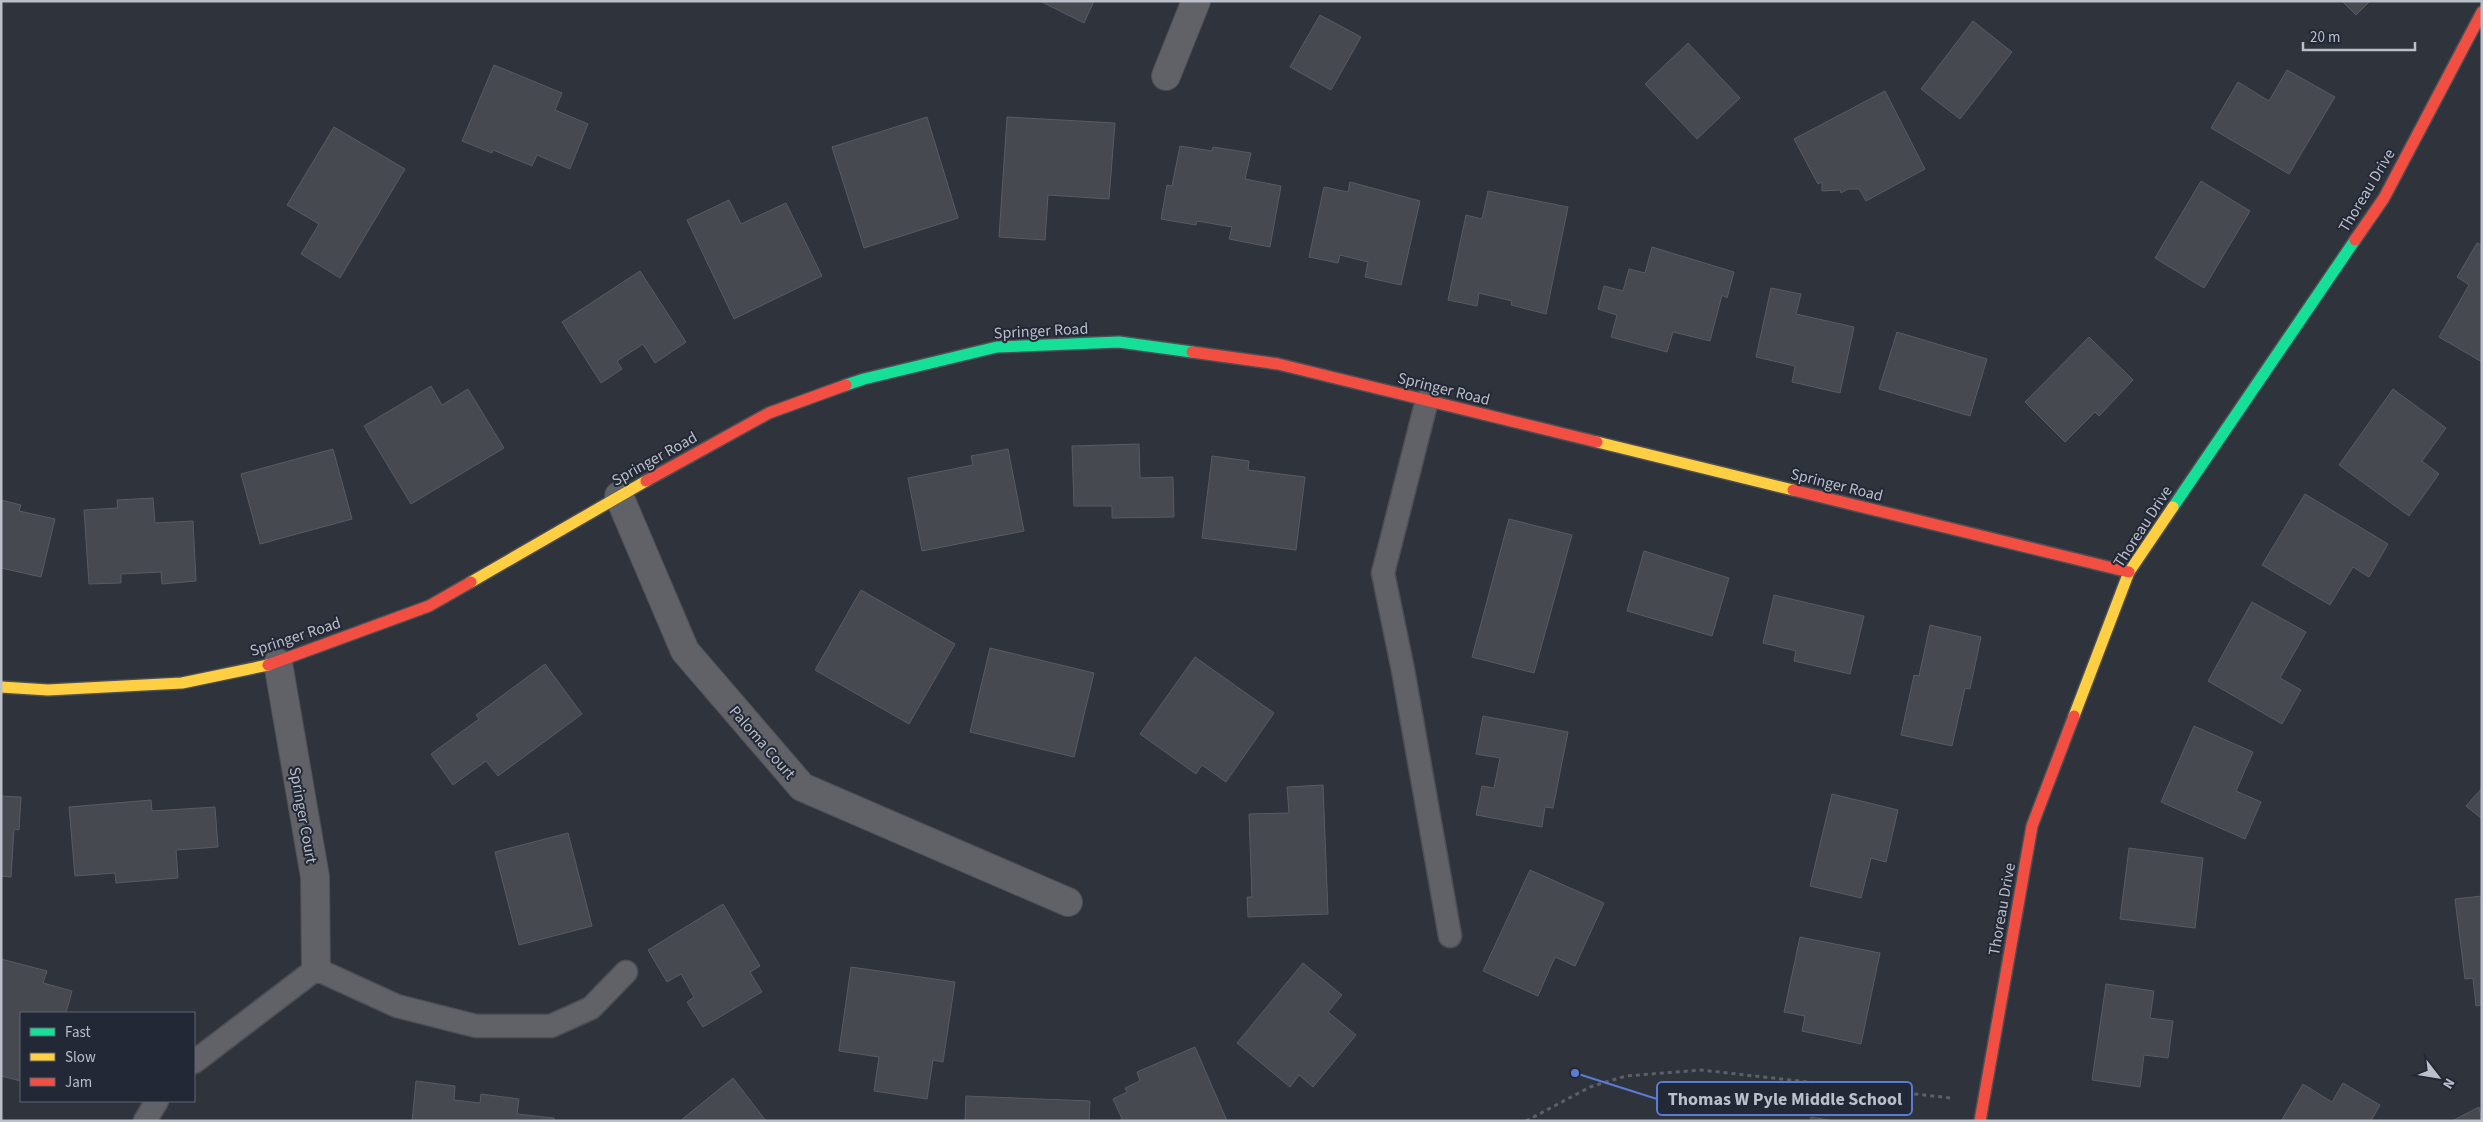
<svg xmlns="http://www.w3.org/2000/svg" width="2483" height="1122" font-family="'Source Sans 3',sans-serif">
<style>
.building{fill:#464950;stroke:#585b62}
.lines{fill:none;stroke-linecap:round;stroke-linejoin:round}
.lane-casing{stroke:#4d4f55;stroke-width:25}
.street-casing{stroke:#4d4f55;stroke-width:30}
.fast-casing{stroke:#4d4f55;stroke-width:14}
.slow-casing{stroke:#4d4f55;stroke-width:14}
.jam-casing{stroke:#4d4f55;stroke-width:14}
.path{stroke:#5d6166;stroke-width:3;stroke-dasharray:4 4;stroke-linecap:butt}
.lane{stroke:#606268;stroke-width:22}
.street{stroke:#606268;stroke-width:28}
.fast{stroke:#16e098;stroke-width:11}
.slow{stroke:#ffcf43;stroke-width:11}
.jam{stroke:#f24e42;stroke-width:11}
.labels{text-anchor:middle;stroke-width:4;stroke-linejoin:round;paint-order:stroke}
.street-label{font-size:16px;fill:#bbbfca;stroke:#232836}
.leader{fill:none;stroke:#5c7bd2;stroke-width:2}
.callout-dot{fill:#5c7bd2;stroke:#232836;stroke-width:2}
.callout{fill:#232836;stroke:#5c7bd2;stroke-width:2}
.callout-label{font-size:18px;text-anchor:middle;font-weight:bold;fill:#bbbfca}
</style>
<rect width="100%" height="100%" fill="#2f333b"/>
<path class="building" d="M1040 1H1094L1084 23Z
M2342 1H2370L2356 15Z
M1320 15 1361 37 1331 90 1290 67Z
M1973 21 2012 52 1960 119 1921 89Z
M1688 43 1740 98 1697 139 1645 84Z
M494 65 562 93 555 110 588 124 570 169 537 155 532 166 493 150 492 153 462 141Z
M2287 70 2335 97 2289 174 2211 128 2238 82 2269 101Z
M1885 91 1925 169 1866 201 1859 189H1848L1841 193 1840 190 1822 191V182L1818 184 1794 139Z
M927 117 958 218 864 248 832 147Z
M1007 117 1115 123 1109 199 1048 195 1045 240 999 237Z
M334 127 405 169 340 278 301 254 319 224 287 205Z
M1180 146 1212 151 1213 147 1251 153 1245 179 1281 186 1270 247 1229 239 1232 227 1197 221 1196 225 1161 219 1167 185 1172 186Z
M2201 181 2250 211 2204 288 2155 258Z
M1350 182 1420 201 1401 285 1365 277 1368 262 1340 255 1338 263 1309 257 1324 187 1348 192Z
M1488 191 1568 207 1546 314 1511 305 1512 301 1479 293 1477 306 1448 300 1466 215 1482 219Z
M729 200 741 224 786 203 822 276 734 319 687 220Z
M2477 243 2482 245V362L2439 337 2469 285 2457 277Z
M1652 247 1734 272 1727 298 1722 295 1710 341 1673 332 1667 352 1611 337 1617 315 1598 309 1604 286 1623 291 1629 269 1645 273Z
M640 271 686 342 655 363 643 344 617 361 622 369 601 383 562 322Z
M1771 288 1801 294 1796 314 1854 327 1840 393 1792 382 1795 366 1756 357Z
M1897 332 1987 359 1970 416 1879 389Z
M2089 337 2133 380 2099 416 2095 412 2065 442 2025 402Z
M431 386 442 405 468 389 504 448 411 504 364 426Z
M2393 389 2446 428 2422 461 2439 474 2409 516 2339 465Z
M1139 444 1140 478 1173 477 1174 517 1112 518V506H1074L1072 446Z
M333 449 352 519 260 544 241 474Z
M1008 449 1024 531 922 551 908 478 973 465 971 456Z
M1212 456 1249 461 1248 470 1305 477 1296 550 1202 538Z
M2305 494 2388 544 2369 577 2353 567 2330 605 2262 565Z
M153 498 155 523 193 521 196 581 162 584 161 572 121 574V583L89 584 84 510 118 508 117 500Z
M1 500 21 505 19 511 55 519 41 577 1 568Z
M1509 519 1572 535 1534 673 1472 657Z
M1644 551 1729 578 1712 636 1627 611Z
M861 590 955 644 909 724 815 670Z
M1774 595 1864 616 1850 674 1794 661 1796 651 1763 643Z
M2252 602 2306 632 2280 678 2301 690 2282 724 2208 681Z
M1930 625 1981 637 1970 689 1965 688 1952 746 1901 735 1914 675 1919 676Z
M990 648 1094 673 1074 757 970 732Z
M1195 657 1274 713 1226 782 1202 765 1196 774 1140 734Z
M545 664 582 714 498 776 486 761 453 785 431 754 479 719 476 715Z
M1483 716 1568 732 1553 808 1545 807 1542 827 1476 815 1482 786 1494 788 1500 758 1476 754Z
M2194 726 2253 752 2236 791 2261 802 2245 839 2161 802Z
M1323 785 1328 914 1248 917 1247 897H1252L1249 814 1289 813 1287 787Z
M2482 788V819L2466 806Z
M1832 794 1898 810 1886 862 1871 858 1861 898 1810 886Z
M1 796 21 797 19 830 14 829 11 877 1 876Z
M151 800 152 811 215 807 218 847 176 850 178 878 116 883 115 873 75 876 69 807Z
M568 833 592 926 519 945 495 852Z
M2129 848 2203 858 2195 928 2120 919Z
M1530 870 1604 903 1575 966 1555 957 1538 996 1483 971Z
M2482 896V1005L2476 1006 2473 978 2465 979 2455 899Z
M723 904 760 966 750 972 762 992 703 1027 687 1002 694 997 681 974 667 982 648 950Z
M1800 937 1880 953 1861 1044 1802 1031 1805 1016 1784 1012Z
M1 959 47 971 43 983 72 991 66 1013H21V1081L1 1076Z
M1303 963 1342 995 1328 1012 1356 1035 1313 1087 1299 1075 1290 1087 1237 1043Z
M851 967 955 982 943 1062 933 1060 927 1099 874 1091 879 1057 839 1051Z
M2106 984 2154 991 2150 1018 2173 1021 2168 1058 2144 1055 2140 1087 2092 1080Z
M1195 1047 1227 1121H1123L1113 1099 1127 1092 1125 1088 1140 1081 1137 1072Z
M733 1078 766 1121H680Z
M416 1081 455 1086 454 1100 480 1103 481 1094 519 1099 517 1114 554 1118V1121H412Z
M2343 1083 2380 1105 2371 1121H2281L2303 1084 2332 1102Z
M966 1096 1090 1101 1089 1121H965Z
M2479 1107 2482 1121H2452Z
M1811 1117 1834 1121H1810Z"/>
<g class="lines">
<defs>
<path id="lane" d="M1427 400 1383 573 1403 670 1450 936
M194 1062 316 969 397 1006 476 1026H551L591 1008 626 972
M145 1121 157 1101"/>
<path id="street" d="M1166 76 1196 1
M619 496 685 651 802 787 1068 902
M278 663 315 877 316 969"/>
<path id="fast" d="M846 385 864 379 997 347 1119 342 1192 352
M2173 507 2355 240"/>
<path id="slow" d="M1597 442 1793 490
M471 582 646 481
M1 687 48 690 182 683 268 665
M2074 716 2129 572 2173 507"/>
<path id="jam" d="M2355 240 2384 198 2482 12
M1192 352 1278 364 1597 442
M646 481 769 413 846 385
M1793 490 2129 572
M268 665 429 606 471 582
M1980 1121 2032 826 2074 716"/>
</defs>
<use href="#lane" class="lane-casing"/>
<use href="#street" class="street-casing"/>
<use href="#fast" class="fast-casing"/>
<use href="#slow" class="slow-casing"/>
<use href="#jam" class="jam-casing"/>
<path class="path" d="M1526 1121 1590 1087 1626 1076 1701 1070 1951 1098"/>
<use href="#lane" class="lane"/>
<use href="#street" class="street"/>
<use href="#fast" class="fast"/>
<use href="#slow" class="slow"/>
<use href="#jam" class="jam"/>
</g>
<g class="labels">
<g class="street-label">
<text transform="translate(2366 190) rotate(-59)" y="6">Thoreau Drive</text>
<text transform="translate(1041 330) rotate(-3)" y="6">Springer Road</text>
<text transform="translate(1444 388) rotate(14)" y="6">Springer Road</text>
<text transform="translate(654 458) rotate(-29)" y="6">Springer Road</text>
<text transform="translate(1837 484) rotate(14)" y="6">Springer Road</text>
<text transform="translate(2142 526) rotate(-57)" y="6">Thoreau Drive</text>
<text transform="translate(295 636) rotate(-18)" y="6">Springer Road</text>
<text transform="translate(763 742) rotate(49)" y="6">Paloma Court</text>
<text transform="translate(304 815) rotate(80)" y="6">Springer Court</text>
<text transform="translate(2001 909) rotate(-80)" y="6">Thoreau Drive</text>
</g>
</g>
<path class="leader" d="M1575 1073L1657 1099"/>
<circle class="callout-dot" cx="1575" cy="1073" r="5"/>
<rect class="callout" x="1657" y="1082" width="255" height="33" rx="5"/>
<g class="callout-label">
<text x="1785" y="1105">Thomas W Pyle Middle School</text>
</g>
<rect width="2483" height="1122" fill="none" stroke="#bbbfca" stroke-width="5"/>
<rect x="20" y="1012" width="175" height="90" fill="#232836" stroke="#606471"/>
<rect x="30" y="1028" width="25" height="8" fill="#16e098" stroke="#606471"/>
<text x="65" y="1037" font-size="15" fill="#bbbfca">Fast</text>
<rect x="30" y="1053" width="25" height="8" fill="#ffcf43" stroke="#606471"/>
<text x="65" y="1062" font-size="15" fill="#bbbfca">Slow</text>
<rect x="30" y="1078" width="25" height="8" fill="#f24e42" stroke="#606471"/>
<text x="65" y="1087" font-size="15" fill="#bbbfca">Jam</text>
<g transform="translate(2438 1077) rotate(121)" stroke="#232836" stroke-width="4" paint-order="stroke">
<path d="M0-4L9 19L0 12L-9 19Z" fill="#bbbfca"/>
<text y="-8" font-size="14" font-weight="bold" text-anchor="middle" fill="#bbbfca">N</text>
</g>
<path d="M2303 42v8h112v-8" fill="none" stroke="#bbbfca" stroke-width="2.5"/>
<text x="2310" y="42" font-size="15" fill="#bbbfca" stroke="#232836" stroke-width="4" paint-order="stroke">20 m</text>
</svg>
